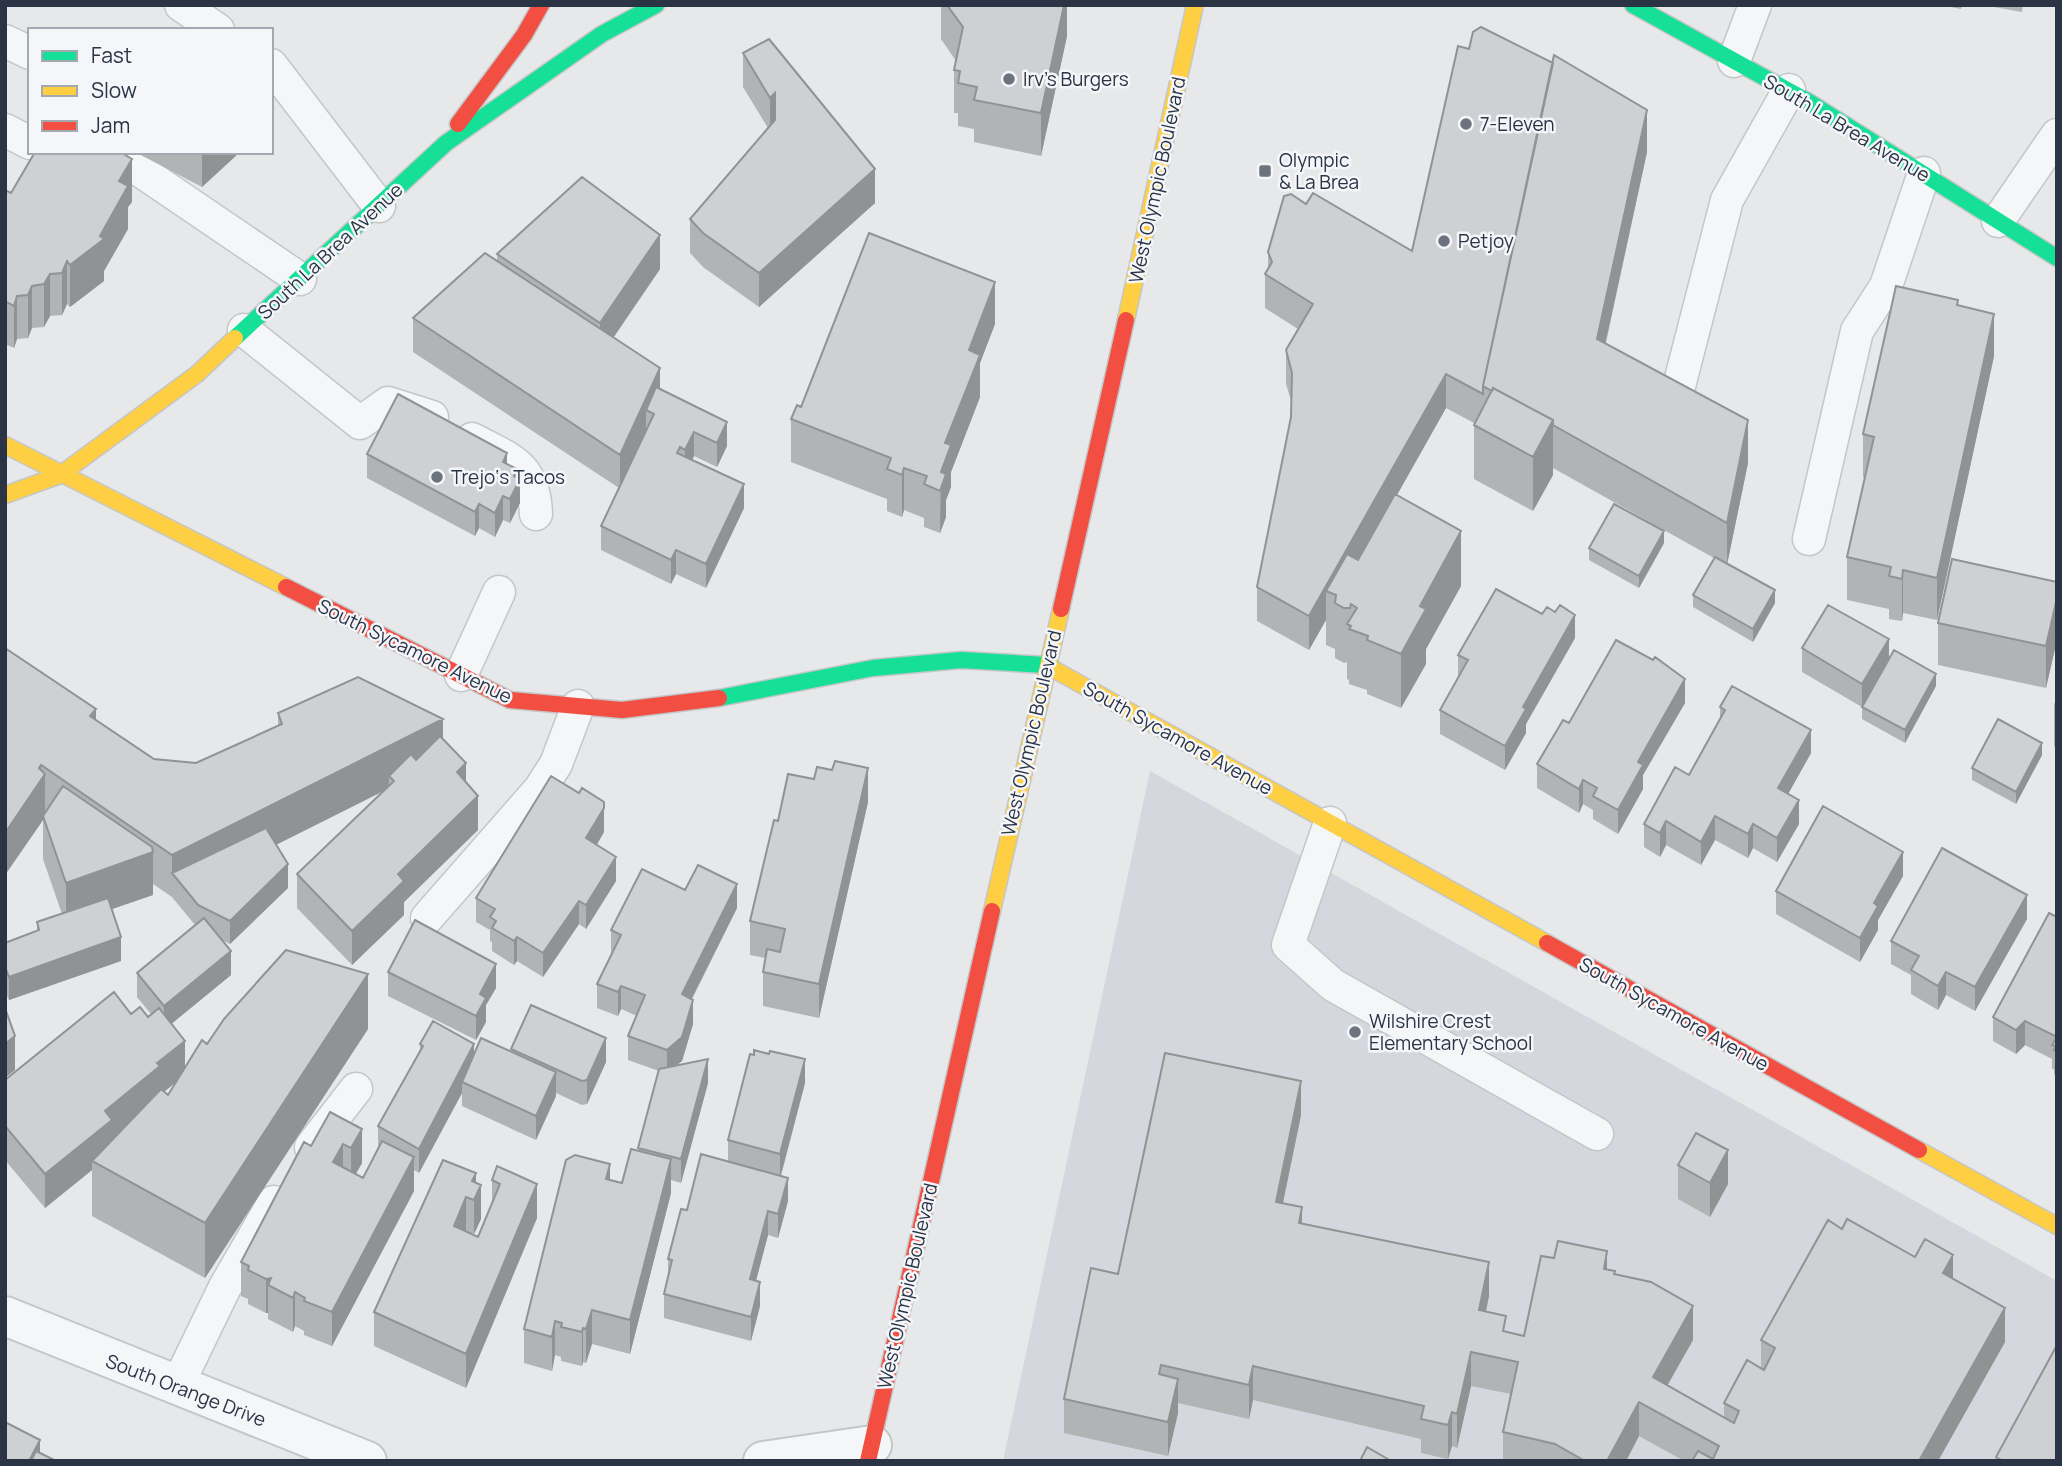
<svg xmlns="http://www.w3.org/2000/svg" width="2062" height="1466" font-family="Manrope,sans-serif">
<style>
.built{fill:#d4d7dd}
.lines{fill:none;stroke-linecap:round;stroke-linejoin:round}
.lane-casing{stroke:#c4c6c8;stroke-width:35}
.street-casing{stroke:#c4c6c8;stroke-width:42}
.fast-casing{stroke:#c4c6c8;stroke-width:19}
.slow-casing{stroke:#c4c6c8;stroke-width:19}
.jam-casing{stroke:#c4c6c8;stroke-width:19}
.lane{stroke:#f5f6f7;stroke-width:32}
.street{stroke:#f5f6f7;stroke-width:38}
.fast{stroke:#16e098;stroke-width:16}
.slow{stroke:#ffcf43;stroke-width:16}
.jam{stroke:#f24e42;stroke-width:16}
.wall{fill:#b1b3b5;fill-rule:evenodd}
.shaded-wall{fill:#909294}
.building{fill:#ced0d3;stroke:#909294;stroke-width:2}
.poi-dot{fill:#6c737f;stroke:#f4f6f9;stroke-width:2.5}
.labels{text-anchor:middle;stroke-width:5;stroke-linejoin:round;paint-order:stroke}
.poi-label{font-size:19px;fill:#2b3445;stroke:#f4f6f9;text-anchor:start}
.street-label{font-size:19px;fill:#2b3445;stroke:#f4f6f9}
</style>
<rect width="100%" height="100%" fill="#e6e8ea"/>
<path class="built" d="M1150 771 2057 1281V1461H1003Z"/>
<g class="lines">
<defs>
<path id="lane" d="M181 5 218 30
M5 41 30 53
M1734 61 1755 5
M271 65 379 206
M5 130 30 143
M113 152 300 279
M1998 221 2057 135
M244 330 360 423 388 403 432 417
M1677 394 1727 200 1789 90
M472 439C511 460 534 464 536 514
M1809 539 1857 331 1886 286 1924 173
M461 675 499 592
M1330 823 1288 945 1333 985 1597 1134
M427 918 540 789 556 764 578 706
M311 1147 356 1089
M177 1386 225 1287 274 1202"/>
<path id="street" d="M5 1316 367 1461
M763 1461 872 1445"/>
<path id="fast" d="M1633 5 1809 102 2057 258
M235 338 446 143 602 34 656 5
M719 698 873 668 961 660 1046 665 1055 670"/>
<path id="slow" d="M1126 320 1195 5
M5 445 286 587
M5 495 60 475 197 374 235 338
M1055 670 1547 943
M992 911 1061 609
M1919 1150 2057 1226"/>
<path id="jam" d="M458 124 524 35 541 5
M286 587 510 700 622 710 719 698
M1061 609 1126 320
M1547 943 1919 1150
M868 1461 992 911"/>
</defs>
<use href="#lane" class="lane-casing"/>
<use href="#street" class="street-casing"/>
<use href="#fast" class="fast-casing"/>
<use href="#slow" class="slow-casing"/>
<use href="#jam" class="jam-casing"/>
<use href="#lane" class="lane"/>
<use href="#street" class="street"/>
<use href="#fast" class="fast"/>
<use href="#slow" class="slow"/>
<use href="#jam" class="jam"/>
</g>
<path class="wall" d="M941 5H1067V36L1041 156 974 142V129L958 126V113H954V70L956 61 941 39Z
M1940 5H1962L1961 9Z
M1983 5H2023L2022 12Z
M743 53 875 203 759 307 703 267 690 253V219L768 128 743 87Z
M135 152H240L202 187Z
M1647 152 1606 343 1748 463 1727 564 1775 603 1753 642 1693 607V595L1714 558 1553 468V475L1533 511 1474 479V423L1446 408 1397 495 1461 586 1426 649V664L1401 708 1367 694V690L1349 684V680L1347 679V662L1344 663 1335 658V649L1326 645V620L1309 650 1257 621V587L1291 417 1292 404 1286 384V350L1298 329 1265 308V274L1268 270V252L1306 204 1412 251Z
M5 190 11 193 132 202 128 207V229L104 271V281L70 307 67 304 62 315 50 316 44 327 32 328 28 338 17 339 14 348 5 344Z
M497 254 660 269 614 337 660 389 727 446 717 467 694 456 692 460 744 508 706 588 676 574 671 584 601 550V526L619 488 413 352V318L497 261Z
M1958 305 1994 356 1937 620 1903 613 1902 621 1889 619V609L1847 600V557L1865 478 1863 477V434Z
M995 324 980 363V397L951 472V487L946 500V517L940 533 924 527V518L904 510 902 517 887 511V499L791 462V419L801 407Z
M367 454 507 464 517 478 520 503 510 523 503 520 495 537 479 528 475 536 367 478Z
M1664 543 1639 588 1589 560V548Z
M2057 582V640L2046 688 1938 665V623Z
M1575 638 1526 724V733L1505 770 1440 734V710L1458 677V655Z
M5 648 96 720 154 759 196 763 278 726V713L443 739 466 783 478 830 404 902V915L352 965 297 908V874L382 792 276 845 288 888 230 944 224 941 231 975 171 1024 185 1069 207 1044 368 1029 205 1278 92 1216V1170L45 1208 5 1160V1080L131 1014 148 1017 151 1014 137 997V973L195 925 172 897 153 884V895L111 909 121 961 9 1000 5 991V943L37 931V922L62 914 43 859V820L5 875ZM177 1081 168 1095 164 1092Z
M1802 648 1889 659 1936 686 1905 743 1862 719V707L1802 672Z
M2057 698V748L2054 746V704Z
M1685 703 1643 775V789L1618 834 1593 819V810L1583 804 1579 813 1537 788V764Z
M1720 707 1811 753 1788 794 1799 824 1777 862 1753 848 1748 858 1715 840 1701 865 1666 845 1660 857 1644 847V824L1689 775 1720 719Z
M2042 755 2016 804 1972 780V768Z
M868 802 819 1018 763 1006V972L766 958 750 955V921L778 821Z
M604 832 597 845 616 881 586 929 579 924 543 977 517 961 514 965 492 951V942L490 941V930L476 922V898Z
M1903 876 1878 920V930L1860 962 1776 914V891Z
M685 890 737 908 692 999 693 1024 682 1061 676 1066 708 1083 681 1183 671 1180V1193L630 1354 592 1344 586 1363 583 1362 582 1366 561 1361V1357L555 1355 552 1371 524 1363V1329L610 1180 622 1183 638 1151 659 1071 628 1060V1036L637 1016 621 1009 618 1016 597 1008V984L611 955V930Z
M2057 917V1075L2054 1074V1069H2052V1059L2025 1045 2016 1054 1993 1041V1017Z
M2027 919 1975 1011 1946 995 1938 1010 1911 994V975L1891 964V941Z
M388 972 496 988 486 1005V1022L476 1040 388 996Z
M420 1044 474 1053 511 1052V1049L606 1062 587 1104 582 1105 556 1093V1096L536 1140 462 1106V1093L419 1173 414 1170V1191L332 1346 304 1335V1331L295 1326 293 1332 268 1319V1313H266L248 1304V1299L241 1296V1262L311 1146 330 1112 362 1163 356 1174 363 1178 378 1148V1126L420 1052Z
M805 1083 781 1176 788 1201 778 1238 768 1235 756 1281 760 1306 751 1341 664 1318V1294L668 1278V1259L687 1210 728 1161V1140Z
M1301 1115 1283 1203 1302 1223 1489 1296 1486 1312 1506 1332 1524 1336 1607 1269 1615 1274 1693 1340 1667 1385 1724 1417V1403L1761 1368V1340L1842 1229 1953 1279 2005 1342 1938 1461H1684L1639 1436 1626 1461H1503V1432L1511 1394 1471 1386 1457 1448 1452 1446 1448 1459 1421 1453V1439L1253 1400 1249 1419 1178 1403V1413L1168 1456 1064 1433V1399L1118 1274Z
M1678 1165 1728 1184 1710 1217 1678 1199Z
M497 1166 537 1218 466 1388 374 1346V1312L476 1182 481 1219 474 1234 466 1231V1232L478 1237 492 1204V1180Z"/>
<path class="shaded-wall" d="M1064 5H1067V36L1041 156V113Z
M775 93V127L770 132V98Z
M1647 110V152L1597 381V339Z
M202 152H240L202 187Z
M132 159V202L128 207V229L104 271V281L70 307V265L100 236 119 181Z
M875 169V203L759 307V273Z
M660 235V269L600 357V323Z
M67 261V304L62 315V273Z
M50 274V316L44 327V284Z
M995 282V324L980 363V397L951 472V487L946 500V517L940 533 941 472 945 443 969 350Z
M32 286V328L28 338V295Z
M17 296V339L14 348V306Z
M1994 314V356L1937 620V578Z
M660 368V402L654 414 646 410V432L620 489V455Z
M1446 374V408L1336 603V595L1326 591V620L1309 650V616Z
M1553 420V475L1533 511V457Z
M1748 420V463L1727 565V523Z
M727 422V446L717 467V443Z
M694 432V456L685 473V450Z
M507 453V476L503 462Z
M904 468V510L902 517V475Z
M517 469V485L520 479V503L510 523V499L514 476Z
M744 484V508L706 588V564Z
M503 496V520L495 537V513Z
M479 504V528L475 536V512Z
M1461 531V586L1426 649V664L1401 708V654L1420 606Z
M1664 531V543L1639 588V576Z
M676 550V574L671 584V560Z
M1903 570V613L1902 621V579Z
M1775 590V603L1753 642V629Z
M2057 598V640L2046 688V646Z
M1575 615V638L1526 724V733L1505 770V746L1523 707Z
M1889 639V663L1862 708V684Z
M1936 674V686L1905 743V730Z
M1685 679V703L1643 775V789L1618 834V810L1638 762Z
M96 709V751L90 716Z
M443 719V761L394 781 389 776V788L186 890 172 873V855Z
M1811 730V753L1778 812V788Z
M2042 743V755L2016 804V792Z
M466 763V796L457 772Z
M41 765V779L45 774V816H43V820L5 875V833Z
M868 768V802L819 1018V984Z
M1583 780V804L1579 813V789Z
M478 796V830L404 902V915L352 965V931L398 874Z
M1799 800V824L1777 862V838Z
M604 808V832L586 862V838Z
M1715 816V840L1701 865V842Z
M1666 821V845L1660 857V833Z
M1753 824V848L1748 858V834Z
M153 852V895L66 925V883Z
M1903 852V876L1878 920V930L1860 962V938L1874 903Z
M616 857V881L586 929V905Z
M288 864V888L230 944V921Z
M737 884V908L682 1018V994Z
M2027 895V919L1975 1011V987Z
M579 901V924L543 977V953Z
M121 937V961L9 1000V977Z
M517 937V961L514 965V941Z
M231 951V975L164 1030V1006Z
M496 964V988L486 1005V1022L476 1040V1016L480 994Z
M1946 972V995L1938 1010V986Z
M368 974V1029L205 1278V1223Z
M621 986V1009L618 1016V992Z
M693 1000V1024L682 1061 667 1073V1050Z
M2025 1021V1045L2016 1054V1030Z
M15 1036V1070L5 1078V1044Z
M606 1038V1062L587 1104V1080Z
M185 1041V1075L160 1095V1100L112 1140V1154L92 1161V1170L45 1208V1174L105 1111 157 1063Z
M474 1044V1068L462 1082V1093L419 1173V1149Z
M708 1059V1083L681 1183V1159Z
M805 1059V1083L780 1178V1154Z
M556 1072V1096L536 1140V1116Z
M1301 1081V1115L1276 1236V1202Z
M362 1129V1163L351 1182V1148Z
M343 1144V1178L333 1162Z
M1728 1150V1184L1710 1217V1183Z
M414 1157V1191L332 1346V1312Z
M671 1159V1193L630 1354V1320Z
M610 1164V1198L606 1179Z
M476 1173V1197L481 1185V1219L474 1234V1200L472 1181Z
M788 1178V1201L778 1238V1214Z
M537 1184V1218L466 1388V1354Z
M466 1197V1231L454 1260V1226Z
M1302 1207V1241L1299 1223Z
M768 1211V1235L750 1303V1279Z
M1607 1251V1285L1604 1269Z
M1953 1255V1289L1943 1273Z
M1489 1262V1296L1479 1344V1310Z
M271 1278 268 1285V1313H266V1279Z
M760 1282V1306L751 1341V1317Z
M295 1292V1326L293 1332V1298Z
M1693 1306V1340L1653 1411V1377Z
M2005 1308V1342L1938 1461H1919Z
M592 1310V1344L586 1363V1329Z
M555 1321V1355L552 1371V1337Z
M583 1328V1362L582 1366V1332Z
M1471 1352V1386L1457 1448V1414Z
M1253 1366V1400L1249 1419V1385Z
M1178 1379V1413L1168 1456V1422Z
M1639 1402V1436L1626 1461H1607Z
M1452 1412V1446L1448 1459V1425Z
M40 1440V1461H29Z"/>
<path class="building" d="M947 5H1064L1041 113 974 100 977 87 958 83 960 71 954 70 963 27Z
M1481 27 1553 63 1483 386V394L1446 374 1309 616 1257 587 1291 417 1292 373 1286 350 1313 304 1265 274 1272 262 1268 252 1284 196 1291 194 1306 204 1313 193 1412 251 1458 46 1469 49 1473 32Z
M769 39 875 169 759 273 703 233 690 219 775 120V93L770 98 743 53Z
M1554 55 1647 110 1597 339 1748 420 1727 523 1553 425V420L1493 388 1492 391 1483 386Z
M35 152H120L132 159 119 181 128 186 100 236 104 239 70 265 67 261 62 273 50 274 44 284 32 286 28 295 17 296 14 306 5 301V190L11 193Z
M582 177 660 235 600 323 497 254Z
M869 233 995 282 969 350 980 355 945 443 951 445 941 472 946 474 940 491 924 484 927 476 904 468 902 475 887 469 891 458 791 419 797 405 801 407Z
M485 253 660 368 620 455 413 318Z
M1896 286 1958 300 1957 305 1994 314 1937 578 1903 570 1902 579 1889 576 1891 567 1847 557 1874 437 1863 434Z
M656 387 727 422 717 443 694 432 685 450 680 447 677 453 744 484 706 564 676 550 671 560 601 526 654 414 646 410Z
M1493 388 1553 420 1533 457 1474 425Z
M398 394 507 453 503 462 517 469 514 476 520 479 510 499 503 496 495 513 479 504 475 512 367 454Z
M1395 494 1461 531 1420 606 1426 609 1401 654 1367 640 1368 636 1349 629 1351 626 1347 624 1357 608 1351 604 1350 608H1344L1335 603 1336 595 1326 591 1347 554 1358 560Z
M1614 504 1664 531 1639 576 1589 548Z
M1715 557 1775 590 1753 629 1693 595Z
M1952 559 2057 582V598L2046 646 1938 623Z
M1496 589 1542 614 1547 607 1555 612 1560 605 1575 615 1523 707 1526 709 1505 746 1440 710 1468 660 1458 655Z
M1828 605 1889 639 1862 684 1802 648Z
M1616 640 1653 660 1655 657 1685 679 1638 762 1643 765 1618 810 1593 796 1597 788 1583 780 1579 789 1537 764 1563 720 1569 723Z
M5 648 96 709 90 716 154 759 196 763 282 724 278 713 358 677 443 719 172 855 41 765 39 768 45 774 5 833Z
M1894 650 1936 674 1905 730 1862 707Z
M1732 686 1811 730 1778 788 1799 800 1777 838 1753 824 1748 834 1715 816 1701 842 1666 821 1660 833 1644 824 1675 767 1689 775 1725 710 1720 707Z
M1998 719 2042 743 2016 792 1972 768Z
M440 736 466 763 457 772 478 796 398 874 404 881 352 931 297 874 394 781 389 776 411 754 416 760Z
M835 761 868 768 819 984 763 972 767 949 780 952 785 929 750 921 774 820 778 821 788 774 814 779 817 767 832 770Z
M551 776 579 793 582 788 604 802V808L586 838 616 857 586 905 579 901 543 953 517 937 514 941 492 928 496 921 490 917 495 909 476 898Z
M63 786 152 847 153 852 66 883 43 816Z
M1823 806 1903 852 1874 903 1878 906 1860 938 1776 891Z
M266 828 288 864 230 921 198 905 172 873Z
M1942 848 2027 895 1975 987 1946 972 1938 986 1911 970 1919 956 1891 941Z
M698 865 737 884 682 994 693 1000 682 1037 667 1050 628 1036 645 995 621 986 618 992 597 984 621 935 611 930 642 869 685 890Z
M108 898 121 937 9 977 5 967V943L39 930 37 922Z
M2049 913 2057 917V1052L2054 1050 2056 1046 2052 1045 2057 1037 2025 1021 2016 1030 1993 1017Z
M204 918 231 951 164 1006 137 973Z
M415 920 496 964 480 994 486 998 476 1016 388 972Z
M286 950 368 974 205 1223 92 1161 161 1089 168 1095 202 1040 207 1044 224 1019Z
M114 992 131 1014 140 1007 148 1017 159 1008 185 1041 157 1063 160 1066 105 1111 112 1120 45 1174 5 1126V1080Z
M531 1005 606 1038 587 1080 582 1081 511 1049Z
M5 1008 15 1036 5 1044Z
M433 1021 474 1044 419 1149 378 1126 423 1046 420 1044Z
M481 1038 556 1072 536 1116 462 1082Z
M754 1050 769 1054 770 1051 805 1059 780 1154 728 1140 750 1054 754 1055Z
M1165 1053 1301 1081 1276 1202 1302 1207 1299 1223 1489 1262 1479 1310 1506 1316 1503 1331 1524 1336 1541 1256 1554 1258 1558 1241 1607 1251 1604 1269 1615 1271 1614 1274 1651 1282 1693 1306 1653 1377 1734 1423 1739 1411 1724 1403 1747 1360 1764 1370 1775 1348 1761 1340 1828 1220 1842 1229 1847 1219 1915 1257 1925 1239 1953 1255 1943 1273 2005 1308 1919 1461H1692L1698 1451 1713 1459 1719 1446 1639 1402 1607 1461H1585L1555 1444 1503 1432 1518 1362 1471 1352 1457 1414 1452 1412 1448 1425 1421 1419 1424 1406 1253 1366 1249 1385 1161 1365 1159 1374 1178 1379 1168 1422 1064 1399 1091 1268 1118 1274Z
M708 1059 681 1159 638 1148 659 1069Z
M330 1112 362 1129 351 1148 343 1144 333 1162 363 1178 382 1141 414 1157 332 1312 304 1301 305 1298 295 1292 293 1298 268 1285 271 1278 266 1279 248 1270 249 1266 241 1262 304 1142 311 1146Z
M1696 1133 1728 1150 1710 1183 1678 1165Z
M631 1149 671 1159 630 1320 592 1310 586 1329 583 1328 582 1332 561 1327 562 1323 555 1321 552 1337 524 1329 566 1160 575 1155 610 1164 606 1179 622 1183Z
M701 1154 788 1178 778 1214 768 1211 750 1279 760 1282 751 1317 664 1294 672 1260 668 1259 681 1209 687 1210Z
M443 1160 476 1173 472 1181 481 1185 474 1200 466 1197 454 1226 478 1237 500 1184 492 1180 497 1166 537 1184 466 1354 374 1312Z
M2057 1345V1461H2003L1996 1457Z
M5 1422 40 1440 29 1461H5Z
M1367 1447 1391 1461H1360Z
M36 1451 56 1461H31Z"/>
<g class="poi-dot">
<circle cx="1009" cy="79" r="7"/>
<circle cx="1466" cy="124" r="7"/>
<rect x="1258" y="164" width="14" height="14" rx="3.5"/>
<circle cx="1444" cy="241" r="7"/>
<circle cx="437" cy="477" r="7"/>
<circle cx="1355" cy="1032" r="7"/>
</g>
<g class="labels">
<g class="poi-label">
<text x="1023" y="86">Irv's Burgers</text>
<text x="1480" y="131">7-Eleven</text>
<text x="1279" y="167">Olympic<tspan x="1279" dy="22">&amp; La Brea</tspan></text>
<text x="1458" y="248">Petjoy</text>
<text x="451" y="484">Trejo‘s Tacos</text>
<text x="1369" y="1028">Wilshire Crest<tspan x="1369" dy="22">Elementary School</tspan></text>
</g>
<g class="street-label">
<text transform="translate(1847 128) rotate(31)" y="7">South La Brea Avenue</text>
<text transform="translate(1157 180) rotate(-78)" y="7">West Olympic Boulevard</text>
<text transform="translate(330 251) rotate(-43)" y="7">South La Brea Avenue</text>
<text transform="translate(415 651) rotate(26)" y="7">South Sycamore Avenue</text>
<text transform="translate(1031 733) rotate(-77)" y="7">West Olympic Boulevard</text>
<text transform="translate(1178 738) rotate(29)" y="7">South Sycamore Avenue</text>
<text transform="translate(1674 1014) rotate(29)" y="7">South Sycamore Avenue</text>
<text transform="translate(907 1286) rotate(-77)" y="7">West Olympic Boulevard</text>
<text transform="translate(186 1390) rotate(21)" y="7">South Orange Drive</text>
</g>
</g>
<rect width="2062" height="1466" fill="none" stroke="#2b3445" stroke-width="14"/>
<rect x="28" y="28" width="245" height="126" fill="#f4f6f9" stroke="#a4a8b1" stroke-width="2"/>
<rect x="42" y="51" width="35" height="10" fill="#16e098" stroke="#a4a8b1" stroke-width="2"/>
<text x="91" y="63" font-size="21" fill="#2b3445">Fast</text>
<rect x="42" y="86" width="35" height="10" fill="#ffcf43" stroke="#a4a8b1" stroke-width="2"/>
<text x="91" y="98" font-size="21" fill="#2b3445">Slow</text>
<rect x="42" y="121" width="35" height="10" fill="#f24e42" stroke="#a4a8b1" stroke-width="2"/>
<text x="91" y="133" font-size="21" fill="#2b3445">Jam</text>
</svg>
